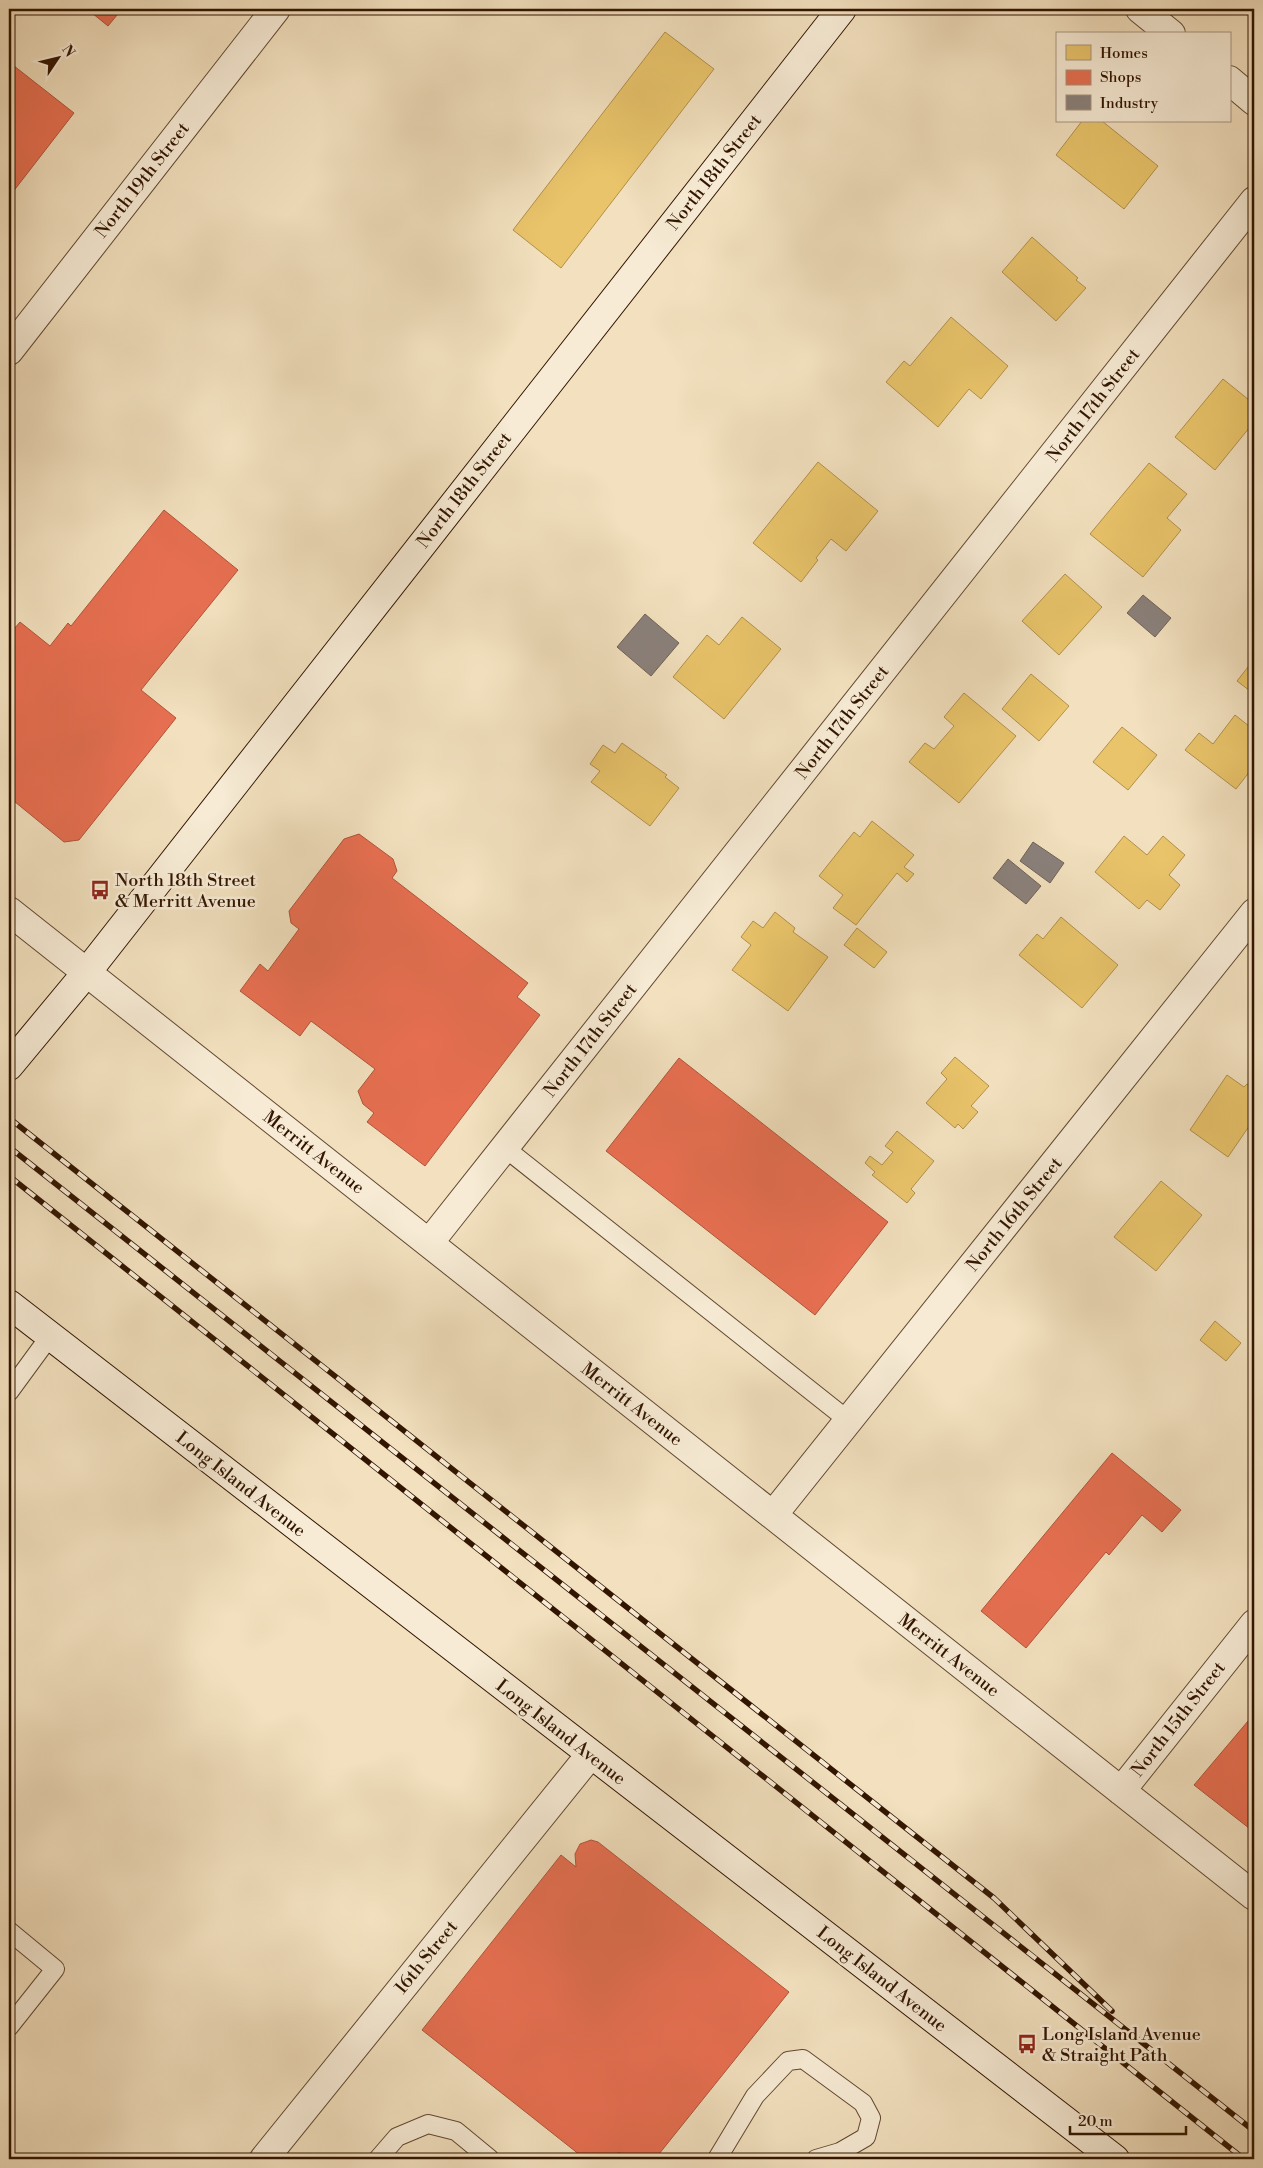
<svg xmlns="http://www.w3.org/2000/svg" width="1263" height="2168" font-family="'Libre Bodoni',serif">
<style>
.homes{fill:#e9c46a;stroke:#b2904a}
.shops{fill:#e76f51;stroke:#b15439}
.industry{fill:#8a817c;stroke:#706157}
.lines{fill:none;stroke-linecap:round;stroke-linejoin:round}
.lane-casing{stroke:#624830;stroke-width:20}
.street-casing{stroke:#624830;stroke-width:30}
.secondary-casing{stroke:#321500;stroke-width:30}
.lane{stroke:#f7ebd5;stroke-width:18}
.street{stroke:#f7ebd5;stroke-width:28}
.secondary{stroke:#f7ebd5;stroke-width:28}
.rail-casing{stroke:#321500;stroke-width:5.5}
.rail{stroke:#f7ebd5;stroke-width:4;stroke-dasharray:11;stroke-linecap:butt}
.labels{text-anchor:middle;stroke-width:5;stroke-linejoin:round;paint-order:stroke}
.street-label{font-size:18px;fill:#321500;stroke:#f7ebd5}
.poi-label{font-size:18px;fill:#321500;stroke:#f7ebd5;text-anchor:start}
</style>
<rect width="100%" height="100%" fill="#f2e0be"/>
<filter id="stains"><feTurbulence type="fractalNoise" baseFrequency=".004" numOctaves="4"/><feColorMatrix values="0 0 0 0 .2 0 0 0 0 .09 0 0 0 0 .02 0 0 0 .5 -.17"/></filter>
<radialGradient id="worn" r=".72"><stop offset=".6" stop-color="#630" stop-opacity="0"/><stop offset="1" stop-color="#630" stop-opacity=".3"/></radialGradient>
<path class="homes" d="M665 32 714 69 561 268 513 230Z
M1082 121H1102L1158 166 1124 209 1056 155Z
M1032 237 1078 278 1076 280 1086 288 1056 321 1002 272Z
M951 317 1008 366 981 399 969 389 938 427 886 382 904 361 910 366Z
M1223 379 1254 404V422L1215 470 1175 437Z
M818 462 878 511 846 551 831 539 816 558 818 560 801 582 753 543Z
M1149 463 1187 494 1167 518 1181 530 1143 577 1090 534Z
M1065 574 1102 607 1059 655 1022 621Z
M742 617 781 649 724 719 673 677 707 635 719 645Z
M1252 662 1254 664V694L1237 681Z
M1031 674 1069 706 1039 741 1002 709Z
M964 693 1016 736 959 803 909 762 925 743 934 749 954 726 944 717Z
M1235 715 1254 730V766L1236 789 1185 750 1199 733 1213 744Z
M1122 727 1157 755 1128 790 1093 762Z
M622 743 667 775 665 777 679 788 650 826 591 782 600 771 590 764 603 745 615 753Z
M872 821 914 855 904 867 914 874 907 882 897 873 856 925 833 908 843 895 819 876 854 832 860 837Z
M1124 836 1147 855 1163 836 1185 855 1169 875 1180 885 1160 910 1147 900 1139 909 1095 872Z
M775 912 795 928 793 932 828 957 788 1011 732 970 751 945 741 937 753 921 763 928Z
M1061 917 1118 965 1082 1008 1019 955 1037 934 1043 939Z
M857 928 887 952 874 968 844 945Z
M955 1057 989 1086 971 1106 978 1112 963 1129 958 1124 955 1128 926 1103 947 1079 941 1073Z
M1227 1075 1244 1087 1247 1084 1254 1089V1119L1228 1157 1190 1130Z
M897 1131 934 1161 911 1189 915 1193 907 1203 872 1175 875 1172 865 1163 870 1156 882 1165 893 1152 885 1146Z
M1161 1181 1202 1215 1156 1271 1114 1237Z
M1215 1321 1241 1343 1226 1361 1200 1340Z"/>
<path class="shops" d="M87 9H122L108 26Z
M9 62 74 113 9 197Z
M164 510 238 570 141 690 176 718 79 840 64 842 9 797V737L11 733 9 731V635L20 622 50 646 68 623 71 626Z
M359 834 393 859 397 871 392 878 528 983 517 997 540 1015 425 1166 367 1122 374 1113 363 1104 358 1091 375 1069 311 1021 300 1036 240 991 260 964 268 971 299 929 291 923 289 911 344 839Z
M679 1058 888 1222 815 1315 606 1151Z
M1112 1453 1181 1510 1162 1532 1142 1515 1109 1555 1106 1552 1026 1648 981 1611Z
M1254 1714V1832L1194 1785Z
M591 1840 598 1842 789 1992 655 2159H629L619 2152 613 2159H585L422 2030 561 1855 576 1867 575 1854 580 1844Z"/>
<path class="industry" d="M1143 595 1171 618 1155 637 1127 613Z
M645 614 679 643 651 676 617 647Z
M1033 842 1064 863 1050 883 1020 861Z
M1008 859 1041 886 1026 904 993 878Z"/>
<g class="lines">
<defs>
<path id="lane" d="M505 1148 849 1421
M9 1392 50 1336
M9 1931 55 1969 9 2027
M378 2159 397 2137 428 2124 456 2131 490 2159
M717 2159 755 2096 788 2061 803 2059 863 2103 871 2118 866 2137 840 2152 816 2159"/>
<path id="street" d="M1140 9 1171 34
M1229 80 1254 101
M9 351 276 9
M9 911 1254 1896
M429 1243 1254 201
M773 1515 1254 913
M1121 1791 1254 1624
M264 2159 590 1755"/>
<path id="secondary" d="M9 1066 87 972 842 9
M9 1304 1115 2159"/>
</defs>
<use href="#lane" class="lane-casing"/>
<use href="#street" class="street-casing"/>
<use href="#secondary" class="secondary-casing"/>
<use href="#lane" class="lane"/>
<use href="#street" class="street"/>
<use href="#secondary" class="secondary"/>
<defs>
<path id="rail" d="M9 1118 994 1898 1112 2011
M9 1147 1254 2131
M9 1176 1244 2159"/>
</defs>
<use href="#rail" class="rail-casing"/>
<use href="#rail" class="rail"/>
</g>
<defs>
<symbol id="bus-bare" viewBox="-9 -9 18 18"><path d="M-5-6H5V4H4V6H2V4H-2V6H-4V4H-5ZM-3.5-4V0h7V-4ZM-3.5 1.2v1.5H-2V1.2ZM2 1.2v1.5H3.5V1.2Z" fill="#8f2418" stroke="#f7ebd5" stroke-width="2.5" paint-order="stroke"/></symbol>
</defs>
<g fill-rule="evenodd">
<use href="#bus-bare" x="86" y="876" width="28" height="28"/>
<use href="#bus-bare" x="1013" y="2030" width="28" height="28"/>
</g>
<g class="labels">
<g class="street-label">
<text transform="translate(714 172) rotate(-52)" y="6">North 18th Street</text>
<text transform="translate(142 180) rotate(-52)" y="6">North 19th Street</text>
<text transform="translate(1093 405) rotate(-52)" y="6">North 17th Street</text>
<text transform="translate(464 490) rotate(-52)" y="6">North 18th Street</text>
<text transform="translate(842 722) rotate(-52)" y="6">North 17th Street</text>
<text transform="translate(590 1040) rotate(-52)" y="6">North 17th Street</text>
<text transform="translate(314 1152) rotate(38)" y="6">Merritt Avenue</text>
<text transform="translate(1014 1214) rotate(-51)" y="6">North 16th Street</text>
<text transform="translate(632 1404) rotate(38)" y="6">Merritt Avenue</text>
<text transform="translate(241 1484) rotate(38)" y="6">Long Island Avenue</text>
<text transform="translate(949 1655) rotate(38)" y="6">Merritt Avenue</text>
<text transform="translate(1178 1719) rotate(-52)" y="6">North 15th Street</text>
<text transform="translate(561 1732) rotate(38)" y="6">Long Island Avenue</text>
<text transform="translate(426 1957) rotate(-51)" y="6">16th Street</text>
<text transform="translate(882 1979) rotate(38)" y="6">Long Island Avenue</text>
</g>
<g class="poi-label">
<text x="115" y="886">North 18th Street<tspan x="115" dy="21">&amp; Merritt Avenue</tspan></text>
<text x="1042" y="2040">Long Island Avenue<tspan x="1042" dy="21">&amp; Straight Path</tspan></text>
</g>
</g>
<rect width="1263" height="2168" fill="none" stroke="#f2e0be" stroke-width="30"/>
<rect x="10" y="10" width="1243" height="2148" fill="none" stroke="#321500" stroke-width="2.5"/>
<rect x="15" y="15" width="1233" height="2138" fill="none" stroke="#321500"/>
<rect x="1056" y="32" width="175" height="90" fill="#f7ebd5" stroke="#a89580"/>
<rect x="1066" y="45" width="25" height="15" fill="#e9c46a" stroke="#a89580"/>
<text x="1100" y="58" font-size="15" fill="#321500">Homes</text>
<rect x="1066" y="70" width="25" height="15" fill="#e76f51" stroke="#a89580"/>
<text x="1100" y="82" font-size="15" fill="#321500">Shops</text>
<rect x="1066" y="95" width="25" height="15" fill="#8a817c" stroke="#a89580"/>
<text x="1100" y="108" font-size="15" fill="#321500">Industry</text>
<g transform="translate(58 58) rotate(55)" stroke="#f7ebd5" stroke-width="4" paint-order="stroke">
<path d="M0-4L9 19L0 12L-9 19Z" fill="#321500"/>
<text y="-8" font-size="14" font-weight="bold" text-anchor="middle" fill="#321500">N</text>
</g>
<path d="M1070 2126v8h116v-8" fill="none" stroke="#321500" stroke-width="2.5"/>
<text x="1078" y="2126" font-size="15" fill="#321500" stroke="#f7ebd5" stroke-width="4" paint-order="stroke">20 m</text>
<rect width="100%" height="100%" filter="url(#stains)"/>
<rect width="100%" height="100%" fill="url(#worn)"/>
</svg>
